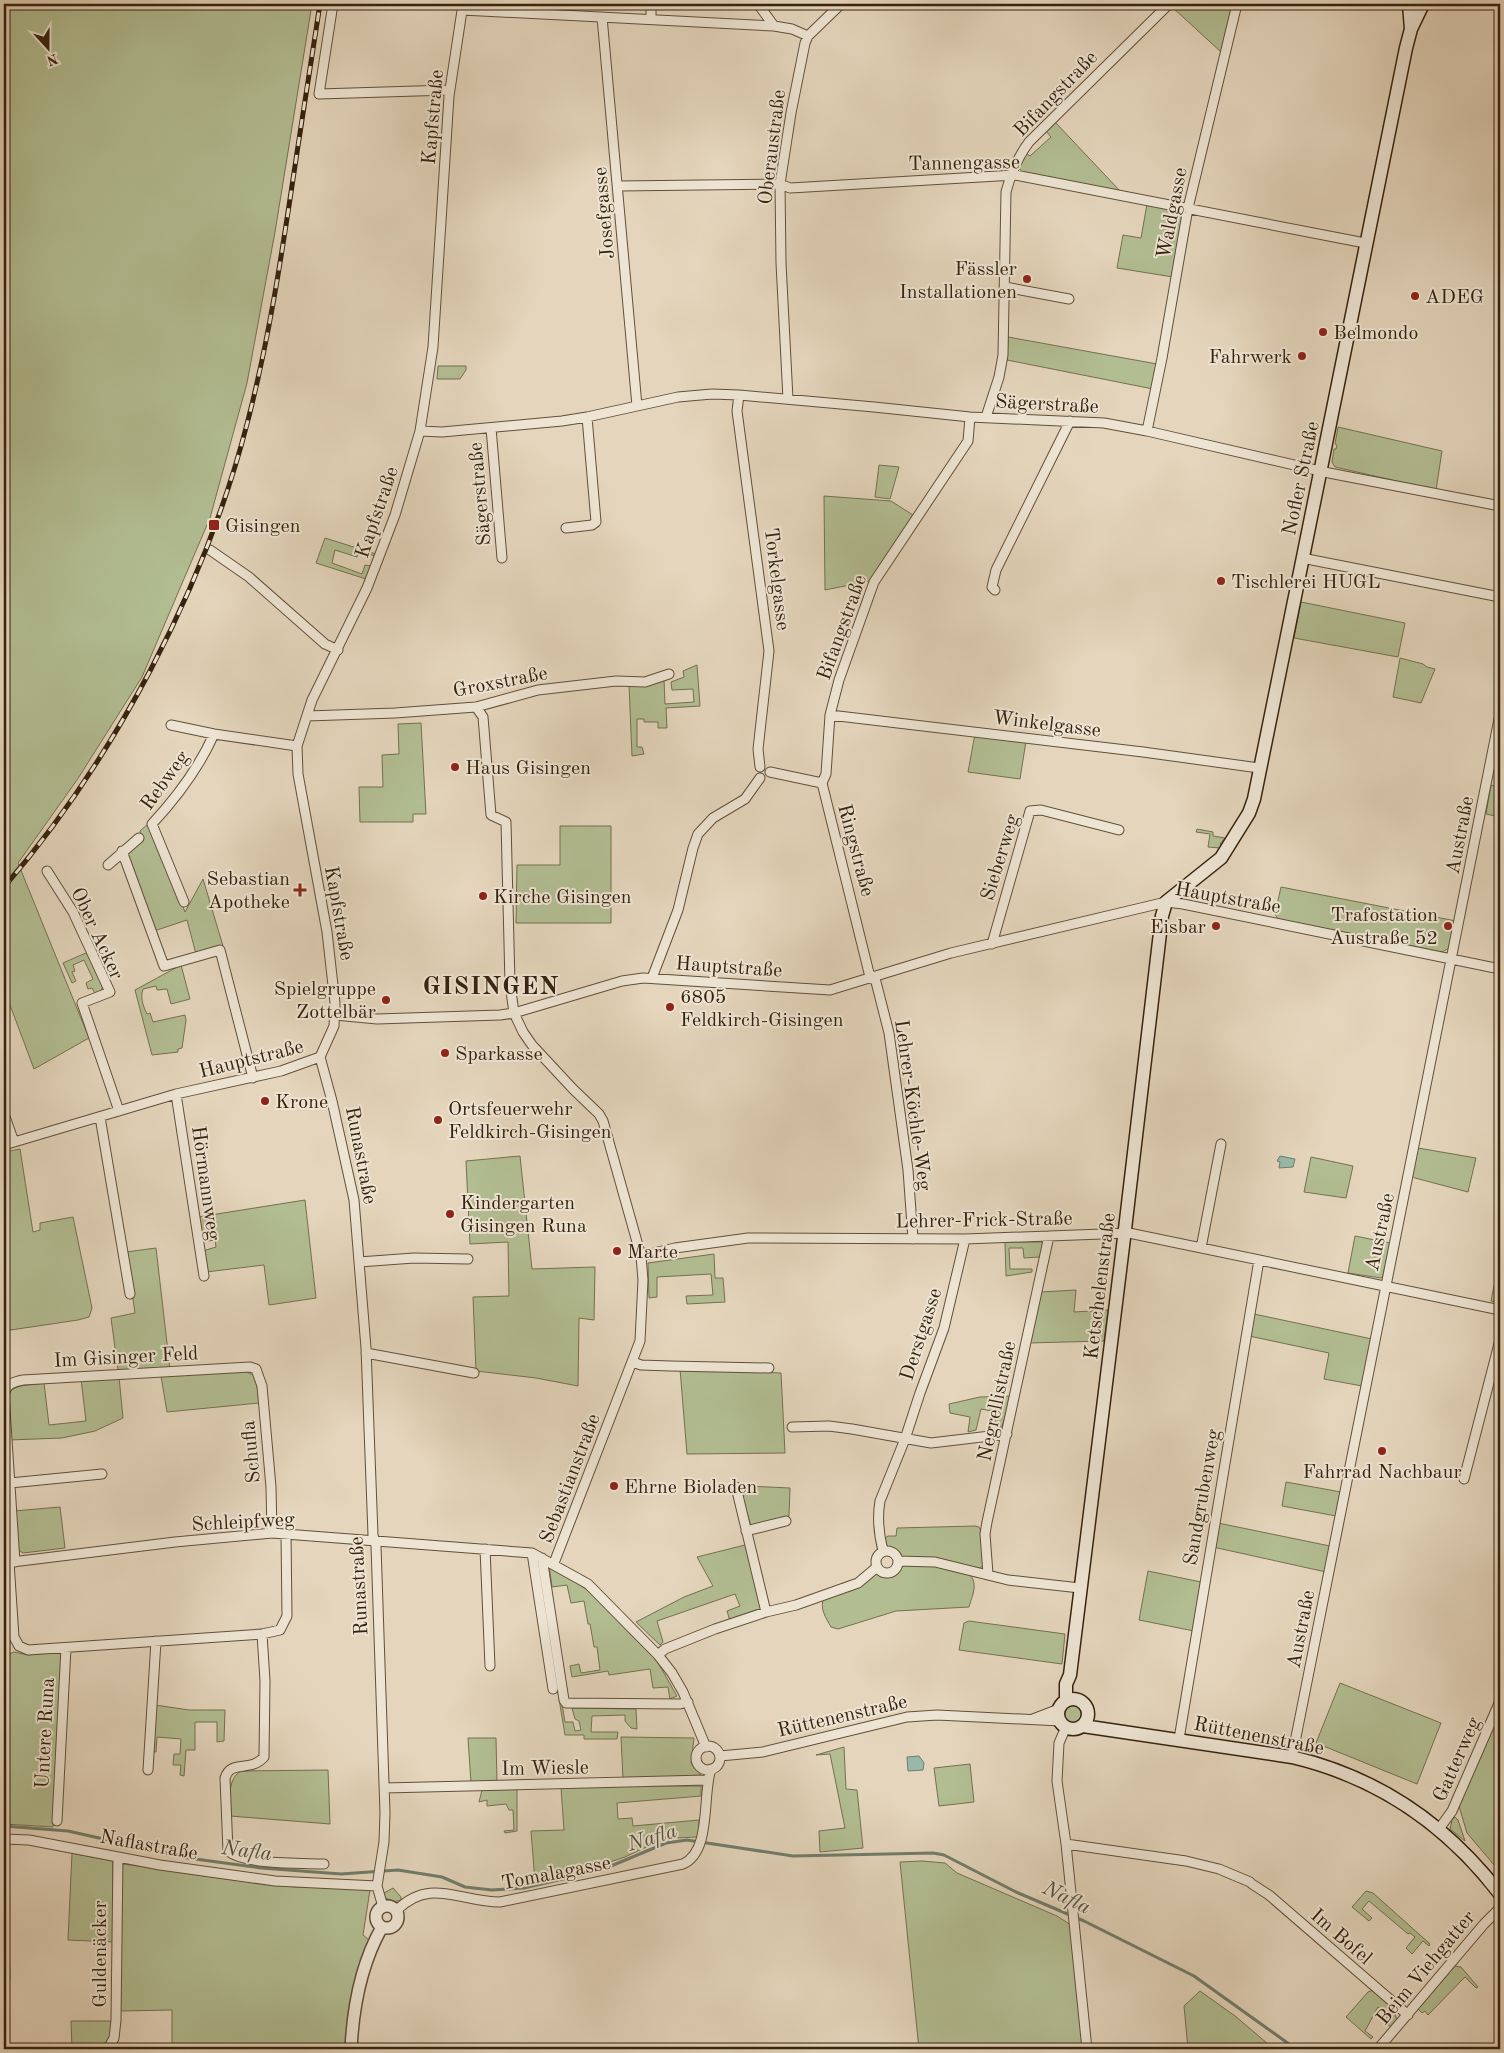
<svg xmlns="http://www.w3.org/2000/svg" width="1504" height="2053" font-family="'Old Standard TT',serif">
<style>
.green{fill:#b2bd92;stroke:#747050}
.water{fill:#97b9aa;stroke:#707d6b}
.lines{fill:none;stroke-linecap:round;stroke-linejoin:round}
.stream{stroke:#707d6b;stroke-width:3}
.minor-casing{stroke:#624f39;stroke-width:11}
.tertiary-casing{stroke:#624f39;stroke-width:14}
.secondary-casing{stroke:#36220d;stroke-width:15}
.minor{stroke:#ede4d3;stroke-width:9}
.tertiary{stroke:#ede4d3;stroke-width:11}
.secondary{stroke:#ede4d3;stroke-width:12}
.rail-casing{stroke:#36220d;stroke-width:5}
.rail{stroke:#ede4d3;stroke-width:3;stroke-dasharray:9;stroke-linecap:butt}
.poi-dot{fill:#8f2418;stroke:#ede4d3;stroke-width:2}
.labels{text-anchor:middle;stroke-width:4;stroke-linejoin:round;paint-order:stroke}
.street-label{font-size:20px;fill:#36220d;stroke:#ede4d3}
.poi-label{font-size:20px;fill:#36220d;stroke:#ede4d3;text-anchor:start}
.water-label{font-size:21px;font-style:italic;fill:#534f3c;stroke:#ede4d3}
.district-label{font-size:25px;font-weight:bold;letter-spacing:1px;fill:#36220d;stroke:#ede4d3}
</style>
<rect width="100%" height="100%" fill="#e4d5bc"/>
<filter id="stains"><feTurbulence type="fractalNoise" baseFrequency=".004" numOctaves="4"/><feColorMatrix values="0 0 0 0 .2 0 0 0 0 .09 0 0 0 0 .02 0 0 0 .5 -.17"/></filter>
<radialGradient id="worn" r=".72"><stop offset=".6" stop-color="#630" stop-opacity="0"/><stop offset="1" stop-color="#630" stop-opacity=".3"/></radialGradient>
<path class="green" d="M4 4H312L275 232 247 383 210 518 142 677 77 780 18 863 89 1038 34 1069 4 989Z
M1173 4H1233L1221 52 1171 6Z
M1055 122 1121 192 1024 174 1018 167 1025 152 1030 156 1051 137 1046 131Z
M1147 204 1181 212 1183 215 1173 277 1117 268 1123 235 1141 238Z
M1008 337 1157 364 1153 389 1007 360Z
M438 366H466V370L460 379H437Z
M1338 427 1442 451 1436 490 1335 467 1332 462 1334 449H1336L1337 445 1335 444Z
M879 465 899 467 890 499 875 497Z
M824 496 891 501 913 515 870 581 825 590Z
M325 538 376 554 375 556 359 551 357 557 335 550 332 563 362 574 365 565 371 566 366 579 316 563Z
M1301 602 1405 623 1398 657 1294 638Z
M1400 658 1423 664 1427 667 1435 669 1421 703 1393 697Z
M697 665 700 706 666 708 667 728H658V722H644V719H637V747H642L644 754 632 756 629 684 664 680 665 704 694 702 693 689 672 690 671 682 684 677 683 671Z
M421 723 426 814H413V822H360L359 787H383L382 755 399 754 398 724Z
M975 734 1026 741 1020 779 968 772Z
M1491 785 1500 787V817L1486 814Z
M149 823 185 912 203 879 223 946 196 954 187 920 154 931 127 860V852L140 839V831Z
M560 826H611V923H516L517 865H560Z
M1197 829 1213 832V836L1225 838 1220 844 1222 845 1220 848 1208 847 1210 834 1196 832Z
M1281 887 1456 921 1451 947 1442 952 1278 919 1275 914Z
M88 952 103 984 101 992 96 995 92 988 88 989 86 983 93 979 84 960 73 965 75 971 72 972 76 981 72 983 63 963Z
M181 965 190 999 171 1004 167 989 157 990 156 986 143 989C140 997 143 1006 147 1014L150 1013 153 1022 185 1015 186 1020 182 1048 178 1049V1052L152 1055 135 990Z
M1418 1148 1476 1158 1468 1192 1415 1178 1412 1176Z
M20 1149 33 1232 40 1230V1223L73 1217 92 1308 89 1317 78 1320 4 1331V1157L5 1152Z
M520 1156 532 1269 595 1267 594 1320 579 1318 578 1386 536 1378 476 1371 473 1297 509 1296 508 1242 470 1244 466 1161Z
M1311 1157 1353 1166 1346 1198 1304 1192Z
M305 1200 316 1298 269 1305 264 1265 206 1272 203 1253 206 1250 216 1247 215 1240 201 1242 198 1217Z
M1355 1236 1390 1243 1383 1276 1381 1278 1348 1273Z
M1005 1242H1043L1041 1256 1039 1257 1024 1258 1023 1248H1009L1010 1269H1032V1272L1006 1276Z
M156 1248 170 1369 118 1370 111 1318 135 1313 126 1252Z
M714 1254 715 1278H723L725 1302 687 1304 686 1296 713 1295 711 1274 657 1277V1297L649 1298 648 1263Z
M1498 1265 1500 1266V1303L1491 1301Z
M1076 1290 1074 1312 1108 1310 1104 1341 1028 1343 1040 1292Z
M1254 1314 1372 1339 1362 1386 1324 1379 1329 1353 1249 1336Z
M680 1369 781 1373 785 1453 687 1454Z
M244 1371 256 1376 259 1403 167 1412 161 1376Z
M119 1377 123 1418 95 1431 62 1438 9 1440 7 1395C15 1383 30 1386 44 1383L49 1425 86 1421 81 1379Z
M1011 1396 1002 1427 994 1426 997 1412 981 1409 976 1430 968 1432 970 1417 950 1413 949 1404 980 1397Z
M1286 1482 1341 1492 1336 1516 1282 1506Z
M747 1486 790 1488 789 1516 751 1526 742 1496Z
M6 1494 10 1551 9 1554 4 1556V1495Z
M60 1507 65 1548 23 1553 17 1549 14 1511Z
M1218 1523 1330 1546 1326 1572 1213 1547Z
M975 1526 979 1527 981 1531 984 1565 977 1570 901 1558 893 1550 888 1549 885 1538 888 1536H896L897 1528Z
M745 1545 763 1606 760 1611 730 1621 727 1611 740 1606 735 1594 657 1621 663 1642 660 1645 636 1622 684 1597 713 1586 697 1557Z
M903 1564H933L969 1574C979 1583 972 1596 969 1607L896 1611 838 1629 831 1627C826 1618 819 1608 824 1598L876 1571C887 1579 897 1576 903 1564Z
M539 1565 565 1722H573L575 1731 581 1730 579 1721 575 1719 572 1708 636 1709 637 1729 631 1728 625 1721V1715L592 1716 591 1732H618L617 1739H584V1735H565L537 1566Z
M549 1565 589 1591 657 1661 677 1696 670 1699 668 1687 653 1688 650 1669 609 1675 608 1671 572 1677 570 1666 579 1664 581 1673 600 1670 597 1647H594L590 1624H588L584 1601 571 1603 567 1585 552 1587Z
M1148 1571 1201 1582 1194 1631 1139 1620Z
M969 1621 1065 1634 1062 1664 959 1650 964 1623Z
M14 1652 28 1655 61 1652 62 1654 53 1827 4 1824V1656Z
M1340 1683 1441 1723 1417 1784 1316 1743Z
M1063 1714a10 10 0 1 1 20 0a10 10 0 1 1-20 0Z
M155 1705 189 1710H225L224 1741 217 1742V1722H195V1750H186L184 1776 180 1775 181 1765H173L174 1754H180L181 1739 157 1737 156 1752 151 1751Z
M1500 1713V1872L1467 1833 1459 1806Z
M621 1737 694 1738 691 1763 701 1775 623 1779Z
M468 1738H496L497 1782 471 1783Z
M844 1747 846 1789 857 1790 863 1848 820 1852 819 1831 845 1828 830 1754 816 1755Z
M970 1764 974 1802 939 1806 934 1768Z
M328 1770 330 1824 230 1816C231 1800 226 1780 241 1771Z
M604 1786H701V1796L617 1803 618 1819 632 1818 633 1826 699 1820 698 1837 674 1838 659 1841 625 1857 595 1867 535 1881 531 1831 564 1830 561 1788Z
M517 1789V1831L505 1833 504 1831 514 1830 513 1810H509L506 1804 487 1806V1800L479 1802 482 1790Z
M1455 1817 1458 1820 1465 1841 1450 1829 1452 1820Z
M72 1853 113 1861V1942L68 1940Z
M922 1861 945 1863 957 1873 1057 1916 1071 1925 1084 2049H992V2047L919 2049 900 1862Z
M124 1864 213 1877 214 1876 295 1887 326 1886 370 1890 363 1935 369 1940 347 2049H172V2010L120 2011 121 1867Z
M393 1888 401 1897V1900L394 1902 384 1897V1893Z
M1366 1891 1373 1893 1430 1944 1429 1946 1423 1941 1412 1954 1406 1948 1415 1937 1410 1933 1408 1934 1369 1901 1362 1909 1372 1918 1369 1921 1352 1907Z
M4 1944H9L10 1979H4Z
M1455 1966 1461 1967 1478 1987 1476 1988 1465 1977 1428 2015 1425 2011 1422 2013 1418 2009Z
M1373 1990 1394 2009 1397 2021 1392 2028 1384 2021 1388 2016 1378 2007 1365 2031 1373 2037 1371 2039 1346 2017 1368 1992Z
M1200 1991 1235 2016 1274 2049H1188L1184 2006Z
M71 2021H113L108 2043 103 2049H72Z"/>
<path class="water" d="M1280 1156 1295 1159 1293 1167 1279 1168 1280 1162 1277 1161Z
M919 1756 924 1763 923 1770 908 1771 907 1757Z"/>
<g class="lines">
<path class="stream" d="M4 1826 68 1831 188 1858 261 1868 341 1874 398 1870 442 1877 465 1887 492 1890 524 1888 580 1875 611 1866 666 1843 687 1840 793 1856 933 1853 944 1855 1016 1892 1084 1921 1194 1976 1296 2049"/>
<defs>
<path id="minor" d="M333 4 319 94 449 90
M651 4V19
M758 4 774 26
M462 10 774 26 792 29 808 36
M602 17 637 406
M618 186 780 184 790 188 1015 175 1365 243
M1005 287 1069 299
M739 395 737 411 769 651 758 749 760 767
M788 399 781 263 780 184 791 113 805 43 808 36 841 4
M986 417 999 377 1003 355 1006 192C1011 173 1017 158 1029 142L1169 4
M491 428 502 558
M420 431 442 432 562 421 587 417 678 397 712 394 739 395 874 407 970 417 1104 423 1147 431 1329 473 1500 506
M1147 431 1162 358 1188 208 1237 4
M566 528 592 525 596 522 587 417
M210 550 249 577 325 644 338 650
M1302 558 1500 597
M995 590 992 587 996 570 1070 421
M476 707 483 717 491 815 506 822 510 984 514 1013 523 1032 532 1045 573 1089 599 1114 603 1121 641 1256 643 1280 640 1341 554 1563
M830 715 1143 752 1259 768
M307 716 395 713 476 707 538 690 616 681 645 682 669 674
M171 725 214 734 297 746
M770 772 822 783
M822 783 869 973 876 982 889 1033 908 1170 913 1239
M822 783 826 774 830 715 839 680 874 582 968 441 970 417
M122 851 164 966 220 950 253 1078
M108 865 139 838
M47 871 73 912 110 992 82 1003 119 1111
M184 902 152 824C177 797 199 768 214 734
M992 944 1030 811 1041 810 1119 830
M652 978 678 910 693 848 698 834 713 818 745 799 760 778
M335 1015 377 1019 500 1015 514 1013 622 981 643 978 830 990 951 953 1166 902 1183 904 1500 969
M320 1057 332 1101 354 1200 366 1348 373 1535 376 1546 385 1813 384 1842 377 1886 383 1907
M176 1094 204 1276
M4 1114 14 1142
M100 1117 130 1294
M4 1145 176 1094 281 1071 320 1057 334 1026 335 1003 327 932 298 774 297 746 312 700 367 588 395 515 420 431 433 347 449 96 463 4
M1201 1248 1221 1144
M641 1256 675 1248 748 1238 965 1239 1129 1233 1500 1310
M359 1262 414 1258 468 1259
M366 1353 474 1373
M633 1362 641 1365 670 1366 769 1368
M792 1427 829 1426 852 1429 931 1443 1007 1434
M1464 1479 1500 1340
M10 1483 102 1474
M736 1487 766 1612
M746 1531 786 1521
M485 1549 490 1666
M876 1562a11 11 0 1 1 22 0a11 11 0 1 1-22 0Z
M883 1551C879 1535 877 1518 880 1501L905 1439 920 1393 944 1328 965 1239
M532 1553 553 1689
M542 1558 564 1700 566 1703 680 1704 688 1702
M898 1561 935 1562 1008 1580 1080 1588
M9 1562 14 1637 19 1646 28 1650 262 1634 280 1630 287 1616 286 1534
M15 1562 4 1394C7 1384 13 1382 23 1380L250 1367 256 1369 262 1386 271 1487 272 1533
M4 1563 175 1542 272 1533 532 1553 588 1584 658 1655 672 1673 683 1692 706 1747
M988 1574 985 1534 987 1522 1049 1236
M262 1634 265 1681 264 1757C250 1773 231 1759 225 1778L228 1851C245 1865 302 1863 324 1864
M658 1655 665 1649 715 1629 766 1612 796 1605 858 1583 877 1567
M1033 1719 1059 1709
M1066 1727 1059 1743 1057 1781 1066 1844 1087 2049
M1179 1739 1259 1260
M696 1758a12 12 0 1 1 24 0a12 12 0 1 1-24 0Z
M720 1756 763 1752 907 1717 937 1715 1060 1721
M1292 1757 1500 714
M148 1770 156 1641
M384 1788 707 1780
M57 1821 66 1648
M1439 1829 1452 1811 1500 1701
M4 1839 29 1840 160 1865 275 1881 377 1886
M1066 1844 1186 1861 1219 1869 1250 1882
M1252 1884 1269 1895 1408 2015
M397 1910C430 1877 460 1902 500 1902L683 1864C712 1851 702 1795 711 1769
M108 2049 114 2038 116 2020 118 1857
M1378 2049 1484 1924 1500 1908"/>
<path id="tertiary" d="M376 1917a11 11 0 1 1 22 0a11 11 0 1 1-22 0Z
M351 2049C353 2007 361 1964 382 1927"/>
<path id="secondary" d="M1409 4 1411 29
M1058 1714a15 15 0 1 1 30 0a15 15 0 1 1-30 0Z
M1066 1701V1684L1070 1675 1123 1246 1162 916 1166 902 1221 858 1249 813 1254 799 1406 48 1411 29 1423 4
M1083 1726 1292 1757C1377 1777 1447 1825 1500 1894"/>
</defs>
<use href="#minor" class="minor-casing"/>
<use href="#tertiary" class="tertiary-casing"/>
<use href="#secondary" class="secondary-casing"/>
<use href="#minor" class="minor"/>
<use href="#tertiary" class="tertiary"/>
<use href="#secondary" class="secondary"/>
<defs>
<path id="rail" d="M4 887C114 760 205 587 247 424 271 332 284 239 298 146 305 98 313 51 320 4"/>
</defs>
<use href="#rail" class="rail-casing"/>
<use href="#rail" class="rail"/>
</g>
<g class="poi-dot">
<circle cx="1027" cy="279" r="5"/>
<circle cx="1415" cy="296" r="5"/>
<circle cx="1323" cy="332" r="5"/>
<circle cx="1302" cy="356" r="5"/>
<rect x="208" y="519" width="12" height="12" rx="2.5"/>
<circle cx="1221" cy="581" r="5"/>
<circle cx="455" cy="767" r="5"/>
<path d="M297.5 882.5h5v5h5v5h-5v5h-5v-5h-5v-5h5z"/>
<circle cx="483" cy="896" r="5"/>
<circle cx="1216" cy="926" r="5"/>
<circle cx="1448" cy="926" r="5"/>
<circle cx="386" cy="1000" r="5"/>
<circle cx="670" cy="1007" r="5"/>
<circle cx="445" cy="1053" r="5"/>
<circle cx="265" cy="1101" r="5"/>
<circle cx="438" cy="1120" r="5"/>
<circle cx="450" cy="1214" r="5"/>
<circle cx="617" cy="1251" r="5"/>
<circle cx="1382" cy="1451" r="5"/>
<circle cx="614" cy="1486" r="5"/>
</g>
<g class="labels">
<g class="street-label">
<text transform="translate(1055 93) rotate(-46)" y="7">Bifangstraße</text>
<text transform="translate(432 117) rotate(-85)" y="7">Kapfstraße</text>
<text transform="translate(771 147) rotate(-83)" y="7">Oberaustraße</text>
<text transform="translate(964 162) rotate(-1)" y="7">Tannengasse</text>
<text transform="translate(603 213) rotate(-95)" y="7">Josefgasse</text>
<text transform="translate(1171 213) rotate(-79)" y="7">Waldgasse</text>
<text transform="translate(1047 403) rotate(3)" y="7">Sägerstraße</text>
<text transform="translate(1300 478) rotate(-78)" y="7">Nofler Straße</text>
<text transform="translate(479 494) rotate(-95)" y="7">Sägerstraße</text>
<text transform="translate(376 512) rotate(-71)" y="7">Kapfstraße</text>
<text transform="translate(778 579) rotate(83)" y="7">Torkelgasse</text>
<text transform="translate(841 627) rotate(-70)" y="7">Bifangstraße</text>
<text transform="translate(500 681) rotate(-11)" y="7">Groxstraße</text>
<text transform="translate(1047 723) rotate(7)" y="7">Winkelgasse</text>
<text transform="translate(164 780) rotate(-54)" y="7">Rebweg</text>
<text transform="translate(1459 835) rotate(-79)" y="7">Austraße</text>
<text transform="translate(857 850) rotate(75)" y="7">Ringstraße</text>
<text transform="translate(999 857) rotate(-73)" y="7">Sieberweg</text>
<text transform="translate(1228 897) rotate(10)" y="7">Hauptstraße</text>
<text transform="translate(340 913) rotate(80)" y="7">Kapfstraße</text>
<text transform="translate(98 933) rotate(65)" y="7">Ober Acker</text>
<text transform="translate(729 966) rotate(4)" y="7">Hauptstraße</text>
<text transform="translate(251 1058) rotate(-14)" y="7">Hauptstraße</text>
<text transform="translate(914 1105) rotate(82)" y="7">Lehrer-Köchle-Weg</text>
<text transform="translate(362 1155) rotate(79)" y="7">Runastraße</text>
<text transform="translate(207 1183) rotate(82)" y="7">Hörmannweg</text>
<text transform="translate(984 1219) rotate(-1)" y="7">Lehrer-Frick-Straße</text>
<text transform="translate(1379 1232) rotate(-78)" y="7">Austraße</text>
<text transform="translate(1099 1286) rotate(-83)" y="7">Ketschelenstraße</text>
<text transform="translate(920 1334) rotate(-72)" y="7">Derstgasse</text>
<text transform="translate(126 1356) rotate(-3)" y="7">Im Gisinger Feld</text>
<text transform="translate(996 1401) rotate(-78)" y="7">Negrellistraße</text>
<text transform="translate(250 1452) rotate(-95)" y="7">Schufla</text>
<text transform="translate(569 1478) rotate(-69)" y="7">Sebastianstraße</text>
<text transform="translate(1201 1497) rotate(-80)" y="7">Sandgrubenweg</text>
<text transform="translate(243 1521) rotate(-3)" y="7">Schleipfweg</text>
<text transform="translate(358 1586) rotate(-93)" y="7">Runastraße</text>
<text transform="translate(1300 1629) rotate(-79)" y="7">Austraße</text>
<text transform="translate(842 1715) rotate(-13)" y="7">Rüttenenstraße</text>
<text transform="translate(44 1733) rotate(-87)" y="7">Untere Runa</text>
<text transform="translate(1259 1735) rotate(11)" y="7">Rüttenenstraße</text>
<text transform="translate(1456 1759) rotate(-66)" y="7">Gatterweg</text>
<text transform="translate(545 1767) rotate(-1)" y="7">Im Wiesle</text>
<text transform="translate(149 1844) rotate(10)" y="7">Naflastraße</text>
<text transform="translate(556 1872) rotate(-11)" y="7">Tomalagasse</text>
<text transform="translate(1342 1936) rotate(41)" y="7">Im Bofel</text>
<text transform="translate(99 1954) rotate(-90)" y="7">Guldenäcker</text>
<text transform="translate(1425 1967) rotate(-50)" y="7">Beim Viehgatter</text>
</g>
<g class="poi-label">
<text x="1017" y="275" text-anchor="end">Fässler<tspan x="1017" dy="23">Installationen</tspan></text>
<text x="1425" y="303">ADEG</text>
<text x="1333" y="339">Belmondo</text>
<text x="1292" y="363" text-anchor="end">Fahrwerk</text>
<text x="225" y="532">Gisingen</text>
<text x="1231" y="588">Tischlerei HUGL</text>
<text x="465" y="774">Haus Gisingen</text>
<text x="290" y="885" text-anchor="end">Sebastian<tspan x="290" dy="23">Apotheke</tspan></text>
<text x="493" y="903">Kirche Gisingen</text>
<text x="1438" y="921" text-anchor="end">Trafostation<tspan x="1438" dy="23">Austraße 52</tspan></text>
<text x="1206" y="933" text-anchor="end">Eisbar</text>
<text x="376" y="995" text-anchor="end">Spielgruppe<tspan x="376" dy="23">Zottelbär</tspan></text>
<text x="680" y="1003">6805<tspan x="680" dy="23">Feldkirch-Gisingen</tspan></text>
<text x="455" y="1060">Sparkasse</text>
<text x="275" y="1108">Krone</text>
<text x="448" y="1115">Ortsfeuerwehr<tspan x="448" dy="23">Feldkirch-Gisingen</tspan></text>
<text x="460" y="1209">Kindergarten<tspan x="460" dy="23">Gisingen Runa</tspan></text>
<text x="627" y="1258">Marte</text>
<text x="1382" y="1478" text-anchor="middle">Fahrrad Nachbaur</text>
<text x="624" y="1493">Ehrne Bioladen</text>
</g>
<g class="water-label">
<text transform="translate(652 1837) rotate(-17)" y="7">Nafla</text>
<text transform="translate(247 1850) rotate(7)" y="7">Nafla</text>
<text transform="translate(1067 1897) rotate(26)" y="7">Nafla</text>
</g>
<g class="district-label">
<text x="491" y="994">GISINGEN</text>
</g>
</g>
<rect width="1504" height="2053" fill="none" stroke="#e4d5bc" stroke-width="20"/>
<rect x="5" y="5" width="1494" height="2043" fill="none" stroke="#36220d" stroke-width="2.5"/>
<rect x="10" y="10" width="1484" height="2033" fill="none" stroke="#36220d"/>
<g transform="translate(48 48) rotate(159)" stroke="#ede4d3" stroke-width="4" paint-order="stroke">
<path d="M0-4L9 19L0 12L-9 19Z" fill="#36220d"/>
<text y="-8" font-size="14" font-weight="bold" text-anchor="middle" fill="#36220d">N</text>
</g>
<rect width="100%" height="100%" filter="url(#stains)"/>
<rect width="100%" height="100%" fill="url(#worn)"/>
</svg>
